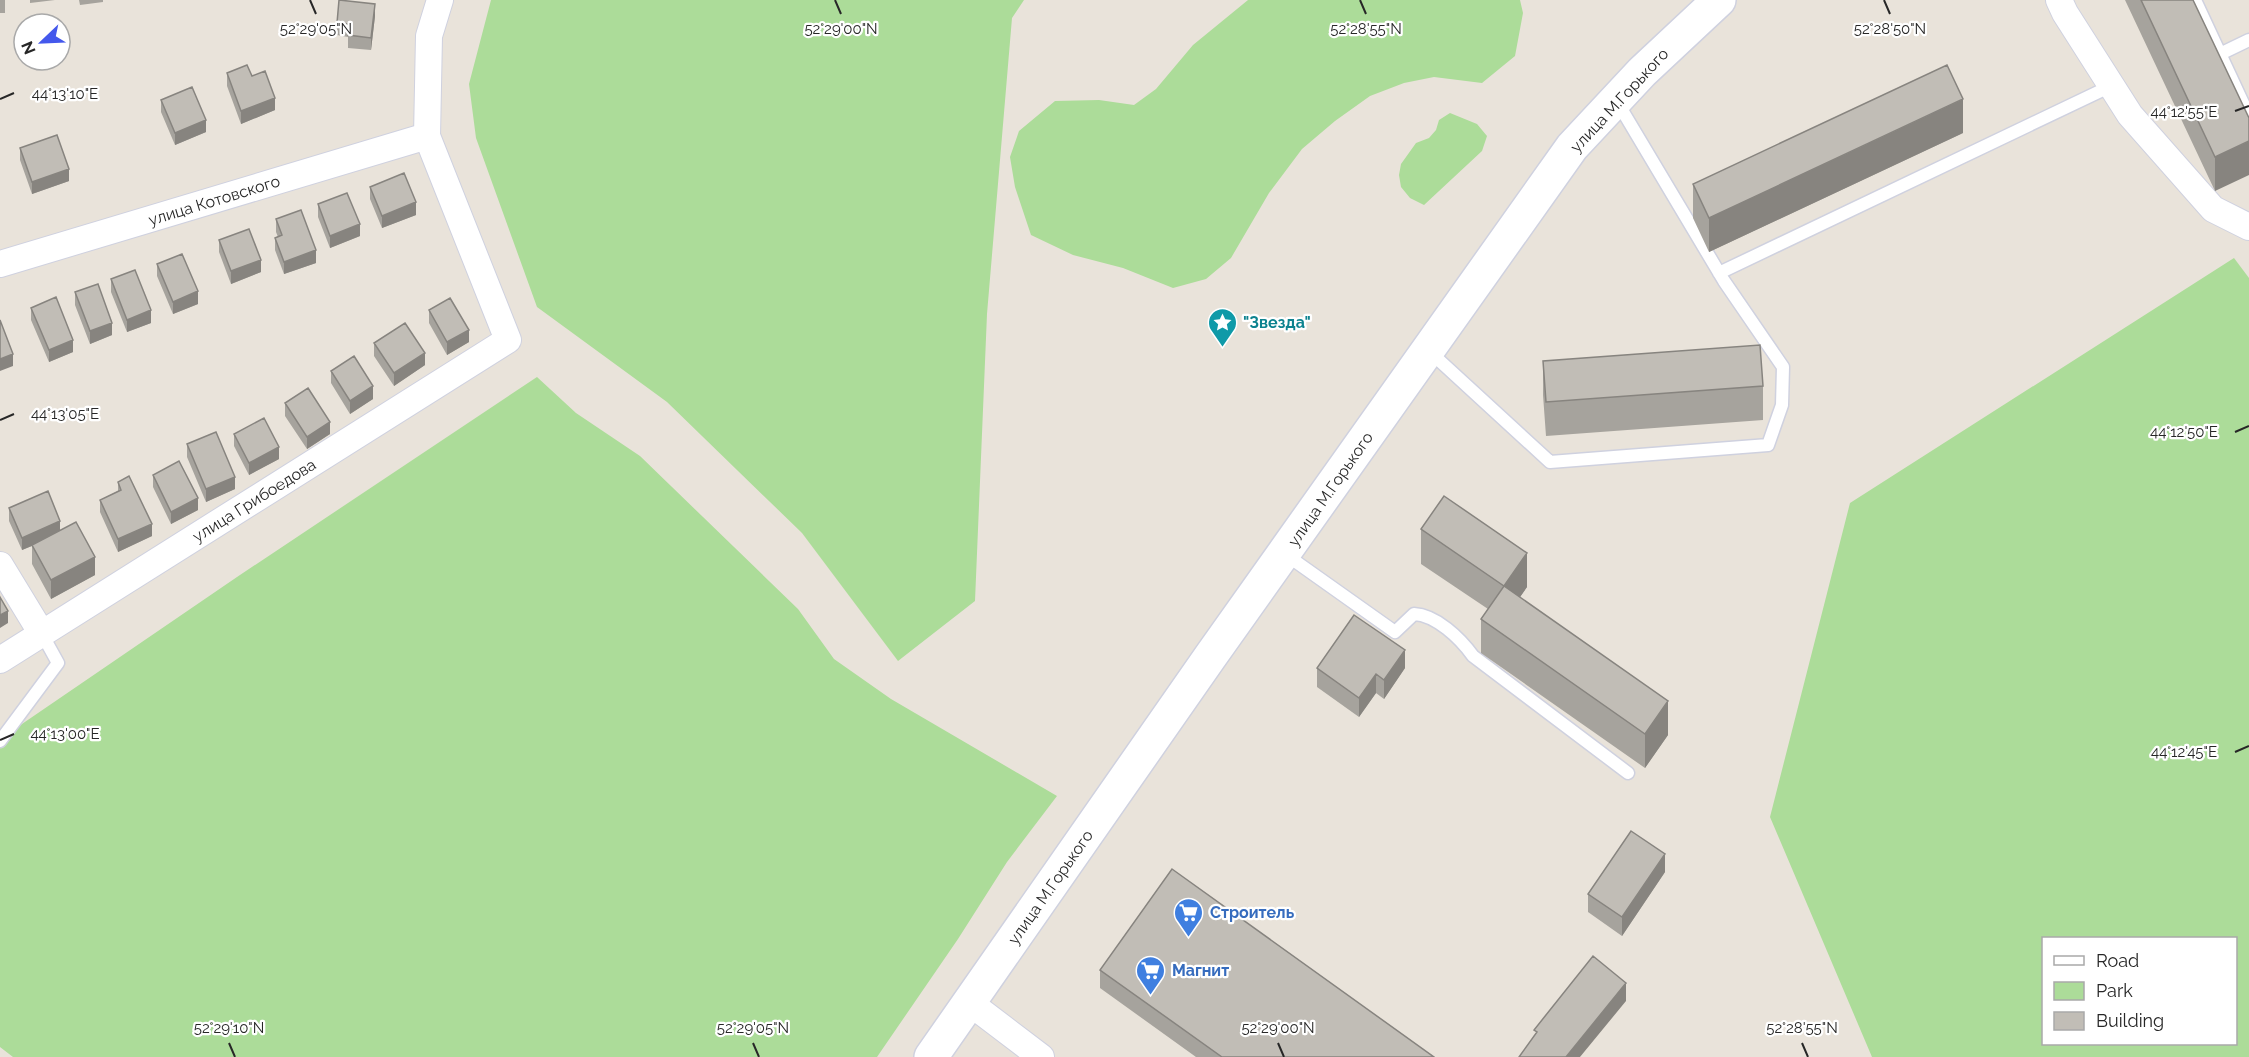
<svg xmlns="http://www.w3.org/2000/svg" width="2249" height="1057" font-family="Raleway,sans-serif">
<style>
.green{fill:#acdc99;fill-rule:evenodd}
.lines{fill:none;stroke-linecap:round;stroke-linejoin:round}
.lane-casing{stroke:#cfd1df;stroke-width:15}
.street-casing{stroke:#cfd1df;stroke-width:28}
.secondary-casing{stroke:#cfd1df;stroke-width:36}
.lane{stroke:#fff;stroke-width:12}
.street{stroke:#fff;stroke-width:26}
.secondary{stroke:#fff;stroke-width:33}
.wall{fill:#a6a39d}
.shaded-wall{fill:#87847f}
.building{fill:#c1bdb6;stroke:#87847f;stroke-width:1.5}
.ticks{fill:none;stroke:#272727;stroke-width:2}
.labels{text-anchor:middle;stroke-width:4.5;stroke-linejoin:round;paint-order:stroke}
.street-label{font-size:16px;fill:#272727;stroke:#fff}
.culture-label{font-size:16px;font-weight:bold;fill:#0d838f;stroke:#fff;text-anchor:start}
.shop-label{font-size:16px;font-weight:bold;fill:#366cbe;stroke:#fff;text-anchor:start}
.ticks-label{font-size:15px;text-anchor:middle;fill:#272727;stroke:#fff;stroke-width:4.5;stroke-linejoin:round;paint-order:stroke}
</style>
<rect width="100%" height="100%" fill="#e9e3da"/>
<path class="green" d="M491 0H1024L1012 18 987 314 975 601 898 661 802 533 667 402 537 307 476 138 469 84Z
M1248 0H1520L1523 13 1515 56 1482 83 1434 77 1404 83 1370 96 1335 121 1302 149 1269 193 1231 258 1206 279 1173 288 1123 268 1073 255 1031 235 1015 187 1010 157 1019 131 1055 101 1099 100 1134 105 1156 89 1193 45Z
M1450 113 1477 124 1487 136 1482 151 1424 205 1410 198 1401 187 1399 175 1401 164 1416 143 1429 138 1436 130 1439 120Z
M2234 258 2249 278V1057H1872L1770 817 1850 503ZM2044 938H2236V1044H2044Z
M537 377 576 413 640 456 798 609 834 659 891 699 1057 796 1007 862 958 939 877 1057H13L0 1047V739L237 577Z"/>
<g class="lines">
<defs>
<path id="lane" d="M2195 0 2249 116
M2220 54 2249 40
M1719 273 2111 86
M1429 351 1550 462 1768 445 1782 405 1783 367 1724 281 1616 100
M1285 554 1395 632 1414 614C1436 615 1460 638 1473 656L1628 773
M0 741 58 663 42 634"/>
<path id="street" d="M2059 0 2065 13 2130 115 2213 209 2249 227
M0 264 427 136
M0 565 42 634
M0 660 508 340 427 136 429 36 440 0
M970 1003 1041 1057"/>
<path id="secondary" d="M931 1057 1210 657 1572 147 1642 72 1719 0"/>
</defs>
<use href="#lane" class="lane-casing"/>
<use href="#street" class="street-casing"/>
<use href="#secondary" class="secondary-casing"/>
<use href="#lane" class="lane"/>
<use href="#street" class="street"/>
<use href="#secondary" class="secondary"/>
</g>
<path class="wall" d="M0 0H5V13H0Z
M30 0H55L30 3Z
M79 0H103V2L80 5Z
M2125 0H2193L2249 118 2215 191Z
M375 16 371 50 348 48V37L337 35V23Z
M227 73 252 76 275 110 241 124 227 86Z
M161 100 206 132 175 145 161 112Z
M1963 133 1709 252 1693 218V184Z
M20 148 69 181 32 194 20 160Z
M370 187 416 215 382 228 370 199Z
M318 204 360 236 330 248 318 217Z
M276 219 316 263 284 274 275 250V238L278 237 276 232Z
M219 240 261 272 231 284 219 252Z
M157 264 198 304 173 314 157 276Z
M111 279 151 323 127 332 111 292Z
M75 292 112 335 90 344 75 305Z
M31 308 73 352 49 362 31 320Z
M429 310 469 342 447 355 429 323Z
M374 343 425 365 394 386 374 356Z
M1543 361 1763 386V420L1546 436 1543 395Z
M331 371 373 399 350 414 331 383Z
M285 403 330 434 307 449 285 416Z
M234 434 279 459 249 475 234 446Z
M187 444 235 489 206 502 187 457Z
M153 475 198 510 171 524 153 487Z
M118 482 152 536 118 552 100 512V500L118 491Z
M9 508 60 530 95 575 51 599 32 564V546L22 550 9 521Z
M1421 529 1527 587 1520 597 1668 735 1645 768 1481 653V619L1488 609 1421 564Z
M1317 668H1405L1384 699 1376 693 1359 717 1317 687Z
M1665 872 1622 936 1588 912V894Z
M1100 970 1434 1057H1196L1100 988Z"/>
<path class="shaded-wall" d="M375 4V16L371 50V38Z
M275 98V110L241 124V111Z
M1963 99V133L1709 252V218Z
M206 120V132L175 145V133Z
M2249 141V175L2215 191V157Z
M69 169V181L32 194V182Z
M416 202V215L382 228V216Z
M360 224V236L330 248V236Z
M316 250V263L284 274V262Z
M261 260V272L231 284V271Z
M198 291V304L173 314V302Z
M151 310V323L127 332V320Z
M112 323V335L90 344V331Z
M469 330V342L447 355V342Z
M73 340V352L49 362V350Z
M425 353V365L394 386V373Z
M13 354V366L0 371V359Z
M373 386V399L350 414V401Z
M330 422V434L307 449V437Z
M279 447V459L249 475V463Z
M235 477V489L206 502V489Z
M198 498V510L171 524V512Z
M60 521V534L22 550V538Z
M152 524V536L118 552V539Z
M1527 553V587L1504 620V586Z
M95 557V575L51 599V580Z
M8 611V623L0 628V615Z
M1405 650V668L1384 699V680Z
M1376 674V693L1359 717V698Z
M1668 701V735L1645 768V734Z
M1665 854V872L1622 936V917Z
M1626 983V1001L1580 1057H1566Z"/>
<path class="building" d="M339 0 375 4 371 38 348 35 349 24 337 23Z
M2141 0H2193L2249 118V141L2215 157Z
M247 65 252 76 265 71 275 98 241 111 227 73Z
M1947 65 1963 99 1709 218 1693 184Z
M192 87 206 120 175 133 161 100Z
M57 135 69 169 32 182 20 148Z
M404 173 416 202 382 216 370 187Z
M347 193 360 224 330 236 318 204Z
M301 210 316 250 284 262 275 238 282 235 276 219Z
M249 229 261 260 231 271 219 240Z
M182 254 198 291 173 302 157 264Z
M135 270 151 310 127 320 111 279Z
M98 284 112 323 90 331 75 292Z
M56 297 73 340 49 350 31 308Z
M450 298 469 330 447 342 429 310Z
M0 320 13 354 0 359Z
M405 323 425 353 394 373 374 343Z
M1760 345 1763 386 1546 402 1543 361Z
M354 356 373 386 350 401 331 371Z
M308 388 330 422 307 437 285 403Z
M264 418 279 447 249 463 234 434Z
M216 432 235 477 206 489 187 444Z
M179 461 198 498 171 512 153 475Z
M129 476 152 524 118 539 100 500 121 490 118 482Z
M48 491 60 521 22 538 9 508Z
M1444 496 1527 553 1504 586 1421 529Z
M76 522 95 557 51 580 32 545Z
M1504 586 1668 701 1645 734 1481 619Z
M0 597 8 611 0 615Z
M1354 615 1405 650 1384 680 1376 674 1359 698 1317 668Z
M1631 831 1665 854 1622 917 1588 894Z
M1172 869 1434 1057H1222L1100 970Z
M1593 956 1626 983 1566 1057H1519L1537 1032 1534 1030Z"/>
<path class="ticks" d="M310 0 316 14M835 0 841 14M1360 0 1366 14M1884 0 1890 14M0 99 14 93M2235 111 2249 106M0 420 14 414M2235 432 2249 426M0 740 14 734M2235 752 2249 746M229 1043 235 1057M753 1043 759 1057M1278 1043 1284 1057M1802 1043 1808 1057"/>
<defs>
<symbol id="sight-pin" viewBox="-11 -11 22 30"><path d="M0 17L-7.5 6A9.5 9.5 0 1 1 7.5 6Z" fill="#0f9aa8" stroke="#fff"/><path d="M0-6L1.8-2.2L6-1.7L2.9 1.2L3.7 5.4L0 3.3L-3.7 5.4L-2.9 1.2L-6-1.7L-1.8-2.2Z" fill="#fff"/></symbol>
<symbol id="supermarket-pin" viewBox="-11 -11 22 30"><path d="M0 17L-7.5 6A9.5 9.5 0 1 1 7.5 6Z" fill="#3f7fe0" stroke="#fff"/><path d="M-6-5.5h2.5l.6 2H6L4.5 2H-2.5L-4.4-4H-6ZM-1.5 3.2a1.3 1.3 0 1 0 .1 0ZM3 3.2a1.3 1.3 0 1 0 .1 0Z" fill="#fff"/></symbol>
</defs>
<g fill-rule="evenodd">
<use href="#sight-pin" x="1206" y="306" width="33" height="45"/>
<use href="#supermarket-pin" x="1172" y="896" width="33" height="45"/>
<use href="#supermarket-pin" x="1134" y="954" width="33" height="45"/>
</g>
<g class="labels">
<g class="street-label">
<text transform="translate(1619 100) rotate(-47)" y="6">улица М.Горького</text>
<text transform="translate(214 200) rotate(-17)" y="6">улица Котовского</text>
<text transform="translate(1330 489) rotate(-55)" y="6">улица М.Горького</text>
<text transform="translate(254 500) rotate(-32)" y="6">улица Грибоедова</text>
<text transform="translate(1050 887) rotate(-55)" y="6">улица М.Горького</text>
</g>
<g class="culture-label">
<text x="1243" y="328">"Звезда"</text>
</g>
<g class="shop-label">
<text x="1210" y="918">Строитель</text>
<text x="1172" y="976">Магнит</text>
</g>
</g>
<g class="ticks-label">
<text x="316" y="34">52°29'05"N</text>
<text x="841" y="34">52°29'00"N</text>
<text x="1366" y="34">52°28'55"N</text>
<text x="1890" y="34">52°28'50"N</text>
<text x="65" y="99">44°13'10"E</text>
<text x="2184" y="117">44°12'55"E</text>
<text x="65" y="419">44°13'05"E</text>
<text x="2184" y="437">44°12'50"E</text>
<text x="65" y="739">44°13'00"E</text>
<text x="2184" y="757">44°12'45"E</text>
<text x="229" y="1033">52°29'10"N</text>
<text x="753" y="1033">52°29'05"N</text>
<text x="1278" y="1033">52°29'00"N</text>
<text x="1802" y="1033">52°28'55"N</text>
</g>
<rect x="2042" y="937" width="195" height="108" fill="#ffffff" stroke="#a9a9a9" stroke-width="1.5"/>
<rect x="2054" y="956" width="30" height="9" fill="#ffffff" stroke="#a9a9a9" stroke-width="1.5"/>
<text x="2096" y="967" font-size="18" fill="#272727">Road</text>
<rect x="2054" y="982" width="30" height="18" fill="#acdc99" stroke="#a9a9a9" stroke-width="1.5"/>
<text x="2096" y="997" font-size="18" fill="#272727">Park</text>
<rect x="2054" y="1012" width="30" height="18" fill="#c1bdb6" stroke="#a9a9a9" stroke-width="1.5"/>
<text x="2096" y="1027" font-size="18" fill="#272727">Building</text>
<g transform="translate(42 42) rotate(247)"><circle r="28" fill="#ffffff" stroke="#a9a9a9" stroke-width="1.5"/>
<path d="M0-4.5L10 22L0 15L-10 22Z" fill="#4458ec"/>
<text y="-9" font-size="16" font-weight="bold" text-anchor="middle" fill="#272727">N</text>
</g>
</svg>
